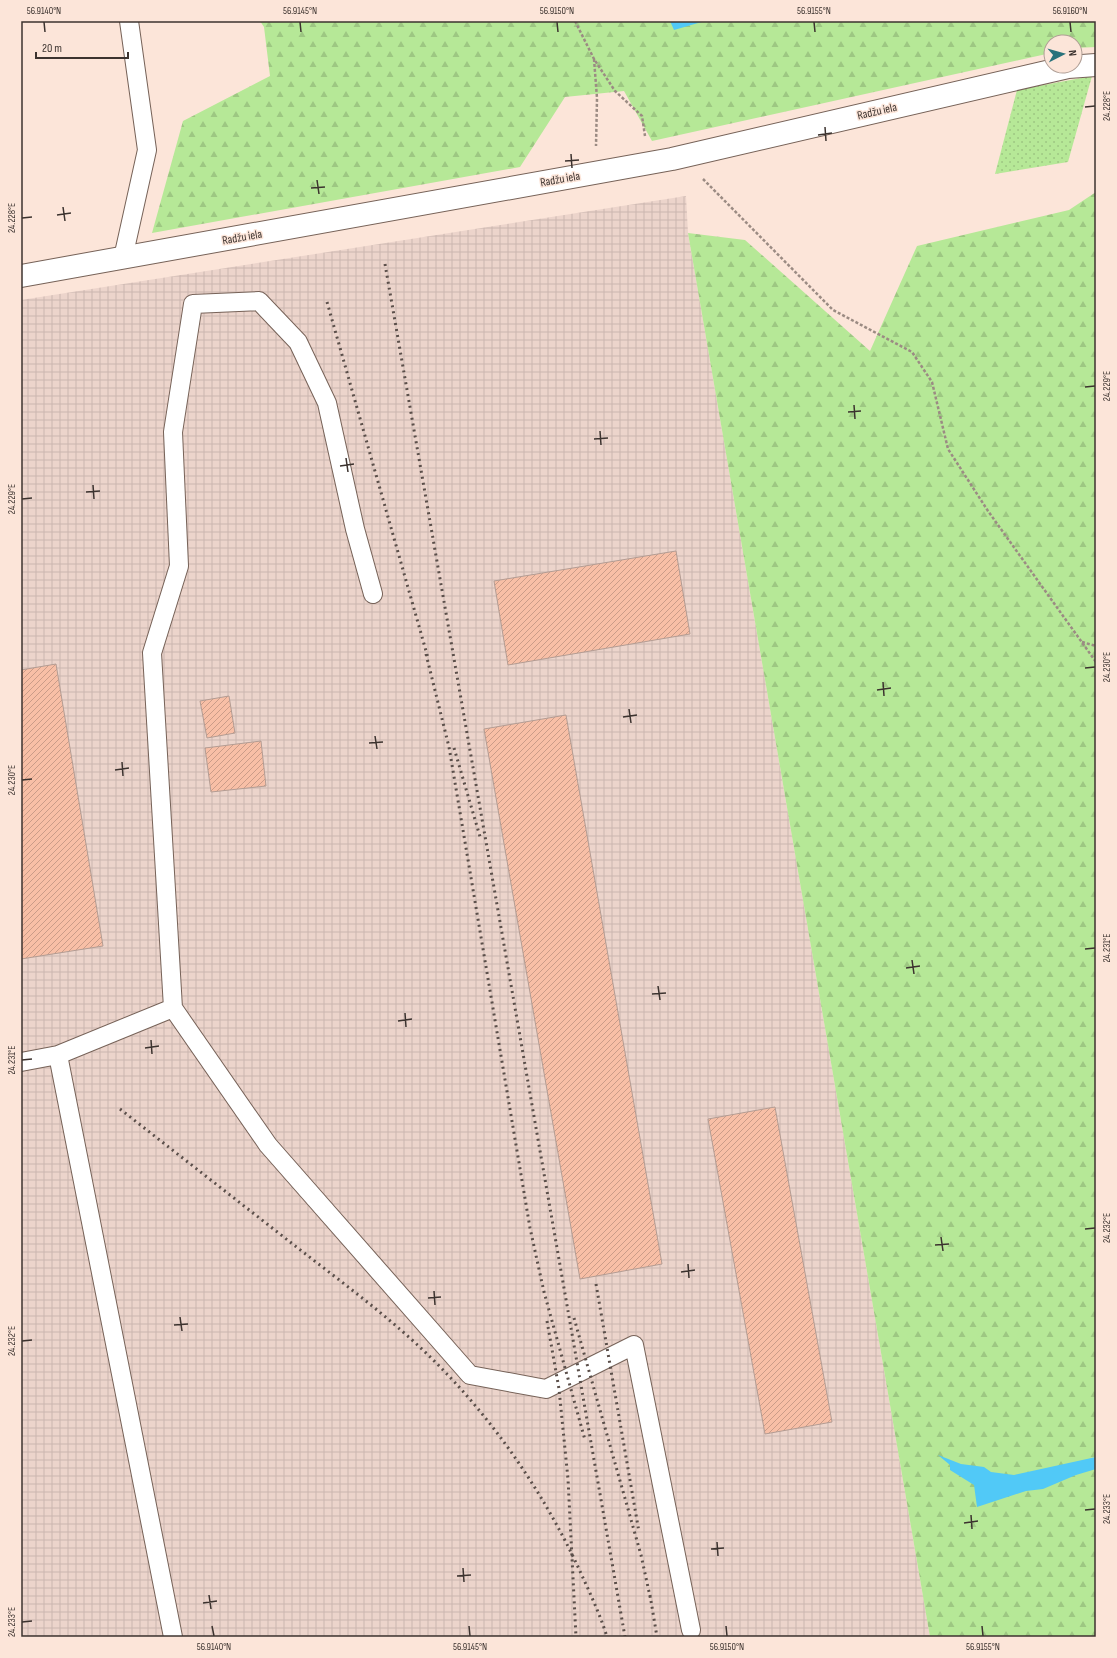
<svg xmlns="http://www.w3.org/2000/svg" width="1117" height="1658" font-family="'Sofia Sans Condensed',sans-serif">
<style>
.industrial{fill:url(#industrial-grid)}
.forest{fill:url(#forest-firs)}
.garden{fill:url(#garden-dots)}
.water{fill:#51c9f7}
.building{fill:url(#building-hatch);stroke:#b39c93}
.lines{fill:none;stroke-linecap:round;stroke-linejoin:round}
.lane-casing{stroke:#766258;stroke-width:20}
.street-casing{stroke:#766258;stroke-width:24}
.path{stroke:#9b8b83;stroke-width:2.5;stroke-dasharray:3 2;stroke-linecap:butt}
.lane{stroke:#fff;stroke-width:18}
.street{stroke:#fff;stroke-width:22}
.rail{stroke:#5b4f4a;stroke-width:3;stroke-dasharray:2 4;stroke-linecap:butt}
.ticks{fill:none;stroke:#3c332f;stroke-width:1.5}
.labels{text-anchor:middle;stroke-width:3;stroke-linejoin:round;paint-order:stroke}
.street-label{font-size:12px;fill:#3c332f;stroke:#fce5d9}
.neatline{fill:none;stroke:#3c332f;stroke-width:1.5}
.ticks-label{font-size:10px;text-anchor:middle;fill:#3c332f}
</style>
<defs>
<pattern id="industrial-grid" width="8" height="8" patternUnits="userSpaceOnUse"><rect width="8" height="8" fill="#ecd4cb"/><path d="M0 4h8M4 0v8" fill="none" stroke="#cbb6af"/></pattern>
<pattern id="forest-firs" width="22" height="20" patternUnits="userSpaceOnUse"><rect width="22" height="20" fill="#b6e897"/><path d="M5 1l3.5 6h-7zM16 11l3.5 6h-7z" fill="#9dc782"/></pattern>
<pattern id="garden-dots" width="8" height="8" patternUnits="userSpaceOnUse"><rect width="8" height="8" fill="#b6e897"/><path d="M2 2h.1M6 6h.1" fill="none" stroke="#9dc782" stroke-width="1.8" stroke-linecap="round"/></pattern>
<pattern id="building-hatch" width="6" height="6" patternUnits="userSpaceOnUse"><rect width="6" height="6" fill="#f8bfa6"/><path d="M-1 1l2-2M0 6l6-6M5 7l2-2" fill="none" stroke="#ca9c88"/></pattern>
</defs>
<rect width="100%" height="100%" fill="#fce5d9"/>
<path class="industrial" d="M686 196 688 233 930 1637H21V300Z"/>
<path class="forest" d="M260 21H1096V47L1075 48V42H1051V53L652 141 624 91 565 97 520 167 152 233 183 121 270 76 264 27Z
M1096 192V1637H930L688 233 745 240 870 351 917 246 1069 210Z"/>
<path class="garden" d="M1092 76 1068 162 995 174 1017 90Z"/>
<path class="water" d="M670 21H705L674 30Z
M938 1455 961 1464 984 1467 991 1472 1014 1475 1096 1457V1469L1076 1475 1043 1489 1026 1491 977 1507 974 1485 950 1470V1465Z"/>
<path class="building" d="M676 551 690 634 508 665 494 581Z
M56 664 103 946 21 959V670Z
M229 696 235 733 207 738 200 701Z
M566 715 662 1264 580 1279 484 729Z
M261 741 266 786 211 792 205 748Z
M775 1107 832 1422 765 1434 708 1119Z"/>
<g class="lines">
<defs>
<path id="lane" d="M123 258 147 150 129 21
M173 1008 268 1145 470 1375 546 1389 634 1345 691 1630
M58 1055 173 1008 152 653 179 566 173 432 193 304 259 301 298 342 327 403 355 529 373 594
M21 1062 58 1055 173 1637"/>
<path id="street" d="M21 276 672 159 1068 67 1096 65"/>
</defs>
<use href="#lane" class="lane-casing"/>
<use href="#street" class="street-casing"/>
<path class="path" d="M575 21 594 59 615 91 642 116 645 136
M594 59 597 98 596 146
M703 179 833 310 912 352 932 382 948 449 988 511 1096 662
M1082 642 1096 646"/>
<use href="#lane" class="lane"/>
<use href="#street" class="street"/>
<path class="rail" d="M385 264 625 1637
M327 302 428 658
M426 654 449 747 530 1228 544 1292 585 1440
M454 748 481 840
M120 1109C175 1152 230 1195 285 1238 327 1271 371 1303 411 1339 482 1403 539 1483 579 1569 589 1591 600 1614 607 1637
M596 1284 639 1532
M574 1318 641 1555 651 1601
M547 1321 559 1389 568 1479 576 1637
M650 1595 657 1637"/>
</g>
<path class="ticks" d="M44 22 45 32M300 22 301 32M557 22 558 32M814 22 815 32M1070 22 1071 32M1085 107 1095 106M825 127 826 141M818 135 832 133M571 154 572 168M565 161 579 160M317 180 319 194M311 188 325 187M63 207 65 221M57 215 71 213M22 218 32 217M1085 387 1095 386M854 405 855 419M848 412 861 411M600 431 601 445M594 439 608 438M346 458 348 472M340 466 354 464M93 485 94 499M86 492 100 491M22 499 32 498M1085 668 1095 667M883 682 884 696M877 690 891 688M629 709 631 723M623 717 637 715M375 736 377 749M369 743 383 742M122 762 123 776M115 770 129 768M22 780 32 779M1085 949 1095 948M912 960 914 974M906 968 920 966M658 986 660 1000M652 994 666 993M405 1013 406 1027M398 1021 412 1019M151 1040 152 1054M145 1048 159 1046M22 1060 32 1059M1085 1229 1095 1228M941 1237 943 1251M935 1245 949 1244M688 1264 689 1278M681 1272 695 1270M434 1291 435 1305M428 1298 441 1297M180 1317 182 1331M174 1325 188 1324M22 1341 32 1340M1085 1510 1095 1509M971 1515 972 1529M964 1523 978 1521M717 1542 718 1556M711 1549 724 1548M463 1568 464 1582M457 1576 471 1575M209 1595 211 1609M203 1603 217 1601M22 1622 32 1621M212 1626 214 1636M469 1626 470 1636M726 1626 727 1636M982 1626 983 1636"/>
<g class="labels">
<g class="street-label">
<text transform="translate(877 111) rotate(-13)" y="4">Radžu iela</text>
<text transform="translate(560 179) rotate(-10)" y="4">Radžu iela</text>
<text transform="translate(242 237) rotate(-10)" y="4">Radžu iela</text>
</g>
</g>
<rect width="1117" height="1658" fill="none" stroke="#fce5d9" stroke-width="44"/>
<g transform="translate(1063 54) rotate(84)"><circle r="19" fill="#fce5d9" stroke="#af9e95"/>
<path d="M0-3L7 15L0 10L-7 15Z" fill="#29727b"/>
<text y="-6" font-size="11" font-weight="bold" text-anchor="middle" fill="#3c332f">N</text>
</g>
<path d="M36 52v6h92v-6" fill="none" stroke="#3c332f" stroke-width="2"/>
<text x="42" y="52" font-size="12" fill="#3c332f" stroke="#fce5d9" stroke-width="3" paint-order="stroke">20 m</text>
<rect x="22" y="22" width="1073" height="1614" class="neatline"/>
<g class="ticks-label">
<text x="44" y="14">56.9140°N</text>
<text x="300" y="14">56.9145°N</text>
<text x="557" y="14">56.9150°N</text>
<text x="814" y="14">56.9155°N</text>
<text x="1070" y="14">56.9160°N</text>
<text transform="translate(1106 106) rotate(-90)" y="4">24.228°E</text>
<text transform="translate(11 218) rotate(-90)" y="4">24.228°E</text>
<text transform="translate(1106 386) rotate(-90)" y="4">24.229°E</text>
<text transform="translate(11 499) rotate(-90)" y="4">24.229°E</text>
<text transform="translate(1106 667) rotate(-90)" y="4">24.230°E</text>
<text transform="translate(11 780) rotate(-90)" y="4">24.230°E</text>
<text transform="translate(1106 948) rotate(-90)" y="4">24.231°E</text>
<text transform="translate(11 1060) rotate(-90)" y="4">24.231°E</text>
<text transform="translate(1106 1228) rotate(-90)" y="4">24.232°E</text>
<text transform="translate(11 1341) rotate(-90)" y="4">24.232°E</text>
<text transform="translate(1106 1509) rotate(-90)" y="4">24.233°E</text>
<text transform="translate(11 1622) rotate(-90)" y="4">24.233°E</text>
<text x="214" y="1650">56.9140°N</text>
<text x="470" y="1650">56.9145°N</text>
<text x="727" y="1650">56.9150°N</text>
<text x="983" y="1650">56.9155°N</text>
</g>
</svg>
